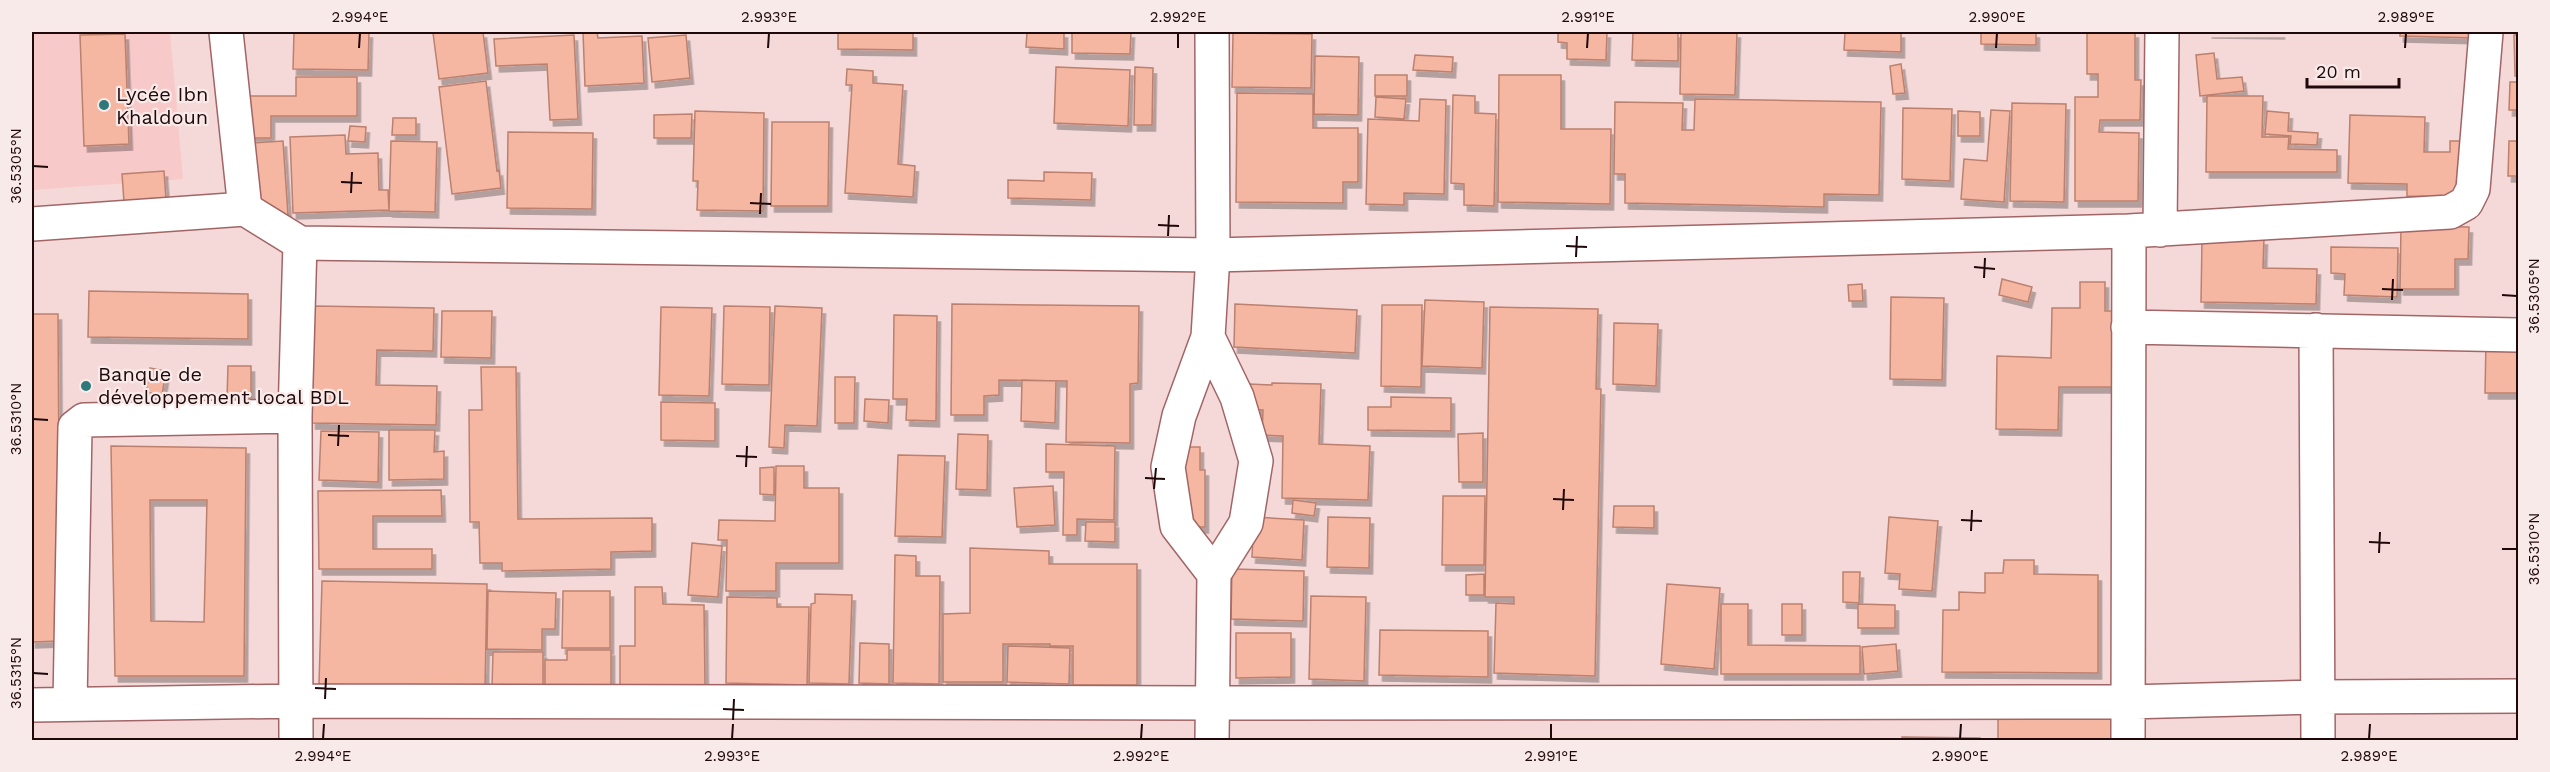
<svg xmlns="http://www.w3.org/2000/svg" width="2550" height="772" font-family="'Work Sans',sans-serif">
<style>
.built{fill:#f8c9c9}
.building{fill:#f5b6a2;stroke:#bc816e;stroke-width:1.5;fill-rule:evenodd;filter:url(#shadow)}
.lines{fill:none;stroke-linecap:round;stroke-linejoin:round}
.street-casing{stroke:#a26566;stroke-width:36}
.secondary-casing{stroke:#a26566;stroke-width:36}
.street{stroke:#fff;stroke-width:33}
.secondary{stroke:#fff;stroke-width:33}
.ticks{fill:none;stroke:#1f080a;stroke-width:2}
.poi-dot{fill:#2e787a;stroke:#f9eaea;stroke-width:2}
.labels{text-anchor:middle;stroke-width:4.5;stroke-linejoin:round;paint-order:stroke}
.poi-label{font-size:20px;fill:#1f080a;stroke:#f9eaea;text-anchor:start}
.neatline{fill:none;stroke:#1f080a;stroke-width:2}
.ticks-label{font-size:15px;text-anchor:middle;fill:#1f080a}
</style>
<defs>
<filter id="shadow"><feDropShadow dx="3.5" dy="6" stdDeviation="0" flood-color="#0004"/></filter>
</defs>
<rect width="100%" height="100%" fill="#f5d9d9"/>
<path class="built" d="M32 32H170L183 179 32 190Z"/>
<path class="building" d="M294 32H369L368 70 293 69Z
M483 32 488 73 439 79 433 33Z
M583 32H597L598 38 642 36 644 83 585 86Z
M838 32H913V50L838 49Z
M1027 32H1064V49L1026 47Z
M1072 32H1131L1130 54 1072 53Z
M1558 32H1607L1606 60 1567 59V43L1558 42Z
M1633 32H1678V61L1632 60Z
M1681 32H1737L1735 95 1680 94Z
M1845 32H1901V52L1844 50Z
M1981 32H2036V45L1981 44Z
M2087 32H2135V80H2141L2140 120H2100L2099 132 2139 133 2138 201H2075V97H2098V74H2087Z
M2208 32H2281V33Z
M2400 32H2476V38L2400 36Z
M1233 33 1312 34 1311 88 1232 87Z
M125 34 129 144 84 146 80 35Z
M574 35 578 119 550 120 547 64 496 66 494 39Z
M686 35 690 78 652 82 648 38Z
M2514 35H2518V76H2515Z
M2214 53 2217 79 2242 77 2244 91 2200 96 2196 55Z
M1415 55 1453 57 1452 72 1413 70Z
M1315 56 1359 57 1358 115 1314 114Z
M1901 64 1905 93 1893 94 1890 66Z
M1056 67 1130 70 1128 126 1054 123Z
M1135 67 1153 68 1152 125H1134Z
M847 69 873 71V83L903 85 898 164 915 166 913 197 845 193 852 85H846Z
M1375 75H1407V96H1375Z
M1499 75H1561V129H1611L1610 204 1498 202Z
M296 77H357V116H271V138H240L241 96H296Z
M486 81 497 171 499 170 501 188 452 194 439 87Z
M2510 82H2518V110H2509Z
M1237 93 1313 94V128H1358V182H1343V203L1236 202Z
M1453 95 1475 96V113L1496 114 1494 206 1464 205V184L1451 183Z
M2207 96H2263L2262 137H2289L2288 149 2337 150V172H2206Z
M1376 97 1406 99 1404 119 1375 117Z
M1420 99 1446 100 1444 194 1404 193V205L1366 204 1368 119 1419 121Z
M1695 99 1881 102 1879 195 1824 194V207L1625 203V174H1614L1615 102 1683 103 1682 130H1694Z
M2012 103 2066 104 2064 202 2010 201Z
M1903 108 1952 109 1950 181 1902 179Z
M1991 110 2010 111 2004 202 1961 199 1964 159 1987 161Z
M695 111 764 113 763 211 697 210 698 181H693Z
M1958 111 1980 112V136H1958Z
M2267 111 2289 113 2288 131 2318 133 2317 145 2290 144 2291 136 2265 134Z
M692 114 691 138H654V115Z
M2350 115 2425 117 2424 152H2450V141H2460L2459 197 2407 196V184L2348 183Z
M393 118H416V135H392Z
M772 122H829L828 206H771Z
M350 126 366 127 365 142 348 141Z
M508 132 593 133 592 209 507 208Z
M345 135 346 154 378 153 379 190H388L389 210 293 213 290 137Z
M283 141 288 215 258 217 252 143Z
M391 141 437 142 435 212 389 211Z
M2509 141H2518V176H2508Z
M164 171 166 199 124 202 122 174Z
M1044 172 1092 173 1091 200 1008 198V180L1044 181Z
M2401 226 2469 227 2468 259H2455V289H2400Z
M2202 238 2264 239 2263 268 2317 269 2316 304 2201 302Z
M2331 247 2398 248 2397 297 2344 295 2345 274 2331 273Z
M2002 279 2032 287 2028 302 1999 295Z
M2080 282H2105V311H2115L2114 387H2059L2058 430 1996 429 1997 356 2051 358 2052 308H2080Z
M1862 284 1863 301H1849L1848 285Z
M89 291 248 294V339L88 337Z
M1891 297 1944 298 1942 380 1890 379Z
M1425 300 1484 302 1482 368 1422 366Z
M952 304 1139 306 1138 383 1130 384V443L1066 442 1067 381 999 380V395L984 396V415H951Z
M1235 304 1357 310 1355 353 1234 347Z
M1382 305H1422L1421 387 1381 386Z
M314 306 434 308 433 351 377 350 376 385 437 386 436 425 312 423Z
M724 306 770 307 769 385 722 384Z
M775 306 822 308 817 426 785 425 784 448 769 447Z
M661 307 712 308 709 396 659 395Z
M1490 307 1598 309 1596 389H1601L1595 676 1494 673 1496 603 1514 604V597H1485Z
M442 311H492L491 358 441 357Z
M32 314H58L60 641 32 642Z
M894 315 937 316 936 421 906 420 907 399H893Z
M1614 323 1658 324 1656 386 1613 384Z
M2486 340 2518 341V393H2485Z
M228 366H251V398H227Z
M481 367H516L518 519 652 518V551L611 552V569L502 571V563H480L479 522H470L469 410H482Z
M150 368 166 371 162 395 146 392Z
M835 377H855L854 423H835Z
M1022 380 1056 381 1055 423 1021 421Z
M1272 383 1321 384 1319 444 1370 446 1368 500 1282 498 1283 436 1262 435 1263 410 1248 409 1249 384 1272 385Z
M1391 397 1451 398V431L1368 430V407H1391Z
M865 399 889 400 888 423 864 421Z
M661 402 715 403V441L661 440Z
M389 430H435L434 452 444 451V479L389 480Z
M321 431 379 432 378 482 319 480Z
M1483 433V482H1459L1458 434Z
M958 434 988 435 987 490 956 489Z
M1046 444 1115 446 1114 520 1077 519V535H1063L1064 472H1046Z
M111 446 246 448 244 676H115ZM150 500H207L204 622 151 621Z
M1161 447H1200V470H1205V527H1184Z
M898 455 945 456 942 537 895 536Z
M776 466H804V488H839V563H776V591H726L727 540H718L719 520 775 521Z
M774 467V495L760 494V468Z
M1053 486 1055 525 1017 527 1014 488Z
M441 490 442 516H373V549H432V569H319L318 491Z
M1443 496H1485L1484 565H1442Z
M1293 500 1316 503 1314 516 1292 513Z
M1614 506H1654V528L1613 527Z
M1254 517 1304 520 1302 560 1252 557Z
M1328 517 1370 518 1369 568 1327 567Z
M1889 517 1938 521 1932 591 1899 589 1900 574 1885 573Z
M1086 522H1115V542L1085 541Z
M692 543 722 546 718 597 688 595Z
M970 548 1049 551V564H1137V685H1073V646H1050V644H1003V682H943V614L970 613Z
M895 555 916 556V576H940L939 684 893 683Z
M2004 560H2034V574L2098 575V673L1942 672 1943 610H1959V592L1985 593V573H2003Z
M1232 569 1304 571 1303 621 1231 619Z
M1843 572H1860L1859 603 1843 602Z
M1484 574V595H1466V575Z
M322 581 487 584 485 688 319 684Z
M1667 584 1720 588 1714 669 1661 664Z
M635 587H662L663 604 704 605 705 686H620V646H635Z
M488 591 556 593 555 629H542V650L487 649Z
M563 591H610V648H562Z
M815 594 852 595 849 684 809 683 811 604 815 603Z
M1311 596 1366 597 1364 681 1309 679Z
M727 597 777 598V607H809L807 685 726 683Z
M1721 604H1748V645L1860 646V674H1721Z
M1782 604H1802V635H1782Z
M1858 604 1895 605V628H1858Z
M1380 630 1488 631V677L1379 675Z
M1236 633H1291V677L1236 678Z
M860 643 889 644V684L859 683Z
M1896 644 1898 671 1864 674 1862 647Z
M1008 646 1070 648 1069 684 1007 682Z
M567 650H611V687L545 686V660H567Z
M493 652H543V687H492Z
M1998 715 2111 718V740L1998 739Z
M1902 737 1980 738V740H1902Z"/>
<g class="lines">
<defs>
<path id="street" d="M32 224 245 209 300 243
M2160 230 2162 32
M2129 231 2450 212 2466 203 2473 189 2486 32
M2128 327 2518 335
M2316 330 2318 740
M70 704 75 427 84 420 295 416
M32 705 296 701 1213 703 2127 702 2317 697 2518 696
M296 740 295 416 300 243 1213 255 2129 231 2128 740"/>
<path id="secondary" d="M226 32 245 209
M1212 32 1213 255 1208 337 1179 416 1168 467 1177 526 1214 574
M1208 337 1237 397 1256 461 1246 523 1214 574 1212 740"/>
</defs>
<use href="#street" class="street-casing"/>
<use href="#secondary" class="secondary-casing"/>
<use href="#street" class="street"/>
<use href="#secondary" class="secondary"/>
</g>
<path class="ticks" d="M359 48 360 33M768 48 769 33M1178 48V33M1587 48 1588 33M1996 48 1997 33M2405 48 2406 33M33 166 48 167M341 182 362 183M351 193 352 172M750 203 771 204M760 214 761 193M1158 225 1179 226M1168 236 1169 215M1566 246 1587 247M1576 257 1577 236M1974 267 1995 269M1984 278 1985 258M2382 289 2403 290M2502 295 2517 296M2392 300 2393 279M33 419 48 420M328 435 349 436M338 446 339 425M736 456 757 457M746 467 747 446M1145 478 1165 479M1154 489 1156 468M1553 499 1574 500M1563 510 1564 489M1961 520 1982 521M1971 531 1972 510M2369 542 2390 543M2502 549H2517M2379 553 2380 532M33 673 48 674M315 688 336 689M325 699 326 678M723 709 744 710M733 720 734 699M323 739 324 724M732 739 733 724M1141 739 1142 724M1551 739V724M1960 739 1961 724M2369 739 2370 724"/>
<g class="poi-dot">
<circle cx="104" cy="105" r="6"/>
<circle cx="86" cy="386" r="6"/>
</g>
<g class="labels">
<g class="poi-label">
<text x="116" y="101">Lycée Ibn<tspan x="116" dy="23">Khaldoun</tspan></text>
<text x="98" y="381">Banque de<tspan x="98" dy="23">développement local BDL</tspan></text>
</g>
</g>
<rect width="2550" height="772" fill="none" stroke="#f9eaea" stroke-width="66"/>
<path d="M2307 78v9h92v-9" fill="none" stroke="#1f080a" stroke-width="3"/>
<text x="2316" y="78" font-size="18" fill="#1f080a" stroke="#f9eaea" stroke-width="4.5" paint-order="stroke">20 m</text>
<rect x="33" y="33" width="2484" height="706" class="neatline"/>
<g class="ticks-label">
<text x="360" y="22">2.994°E</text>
<text x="769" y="22">2.993°E</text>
<text x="1178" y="22">2.992°E</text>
<text x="1588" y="22">2.991°E</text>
<text x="1997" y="22">2.990°E</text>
<text x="2406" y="22">2.989°E</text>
<text transform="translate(16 166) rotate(-90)" y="5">36.5305°N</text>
<text transform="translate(2534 296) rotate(-90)" y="5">36.5305°N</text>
<text transform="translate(16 419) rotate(-90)" y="5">36.5310°N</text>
<text transform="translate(2534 549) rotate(-90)" y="5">36.5310°N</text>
<text transform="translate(16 673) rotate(-90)" y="5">36.5315°N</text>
<text x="323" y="761">2.994°E</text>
<text x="732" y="761">2.993°E</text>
<text x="1141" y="761">2.992°E</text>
<text x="1551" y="761">2.991°E</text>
<text x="1960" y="761">2.990°E</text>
<text x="2369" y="761">2.989°E</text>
</g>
</svg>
